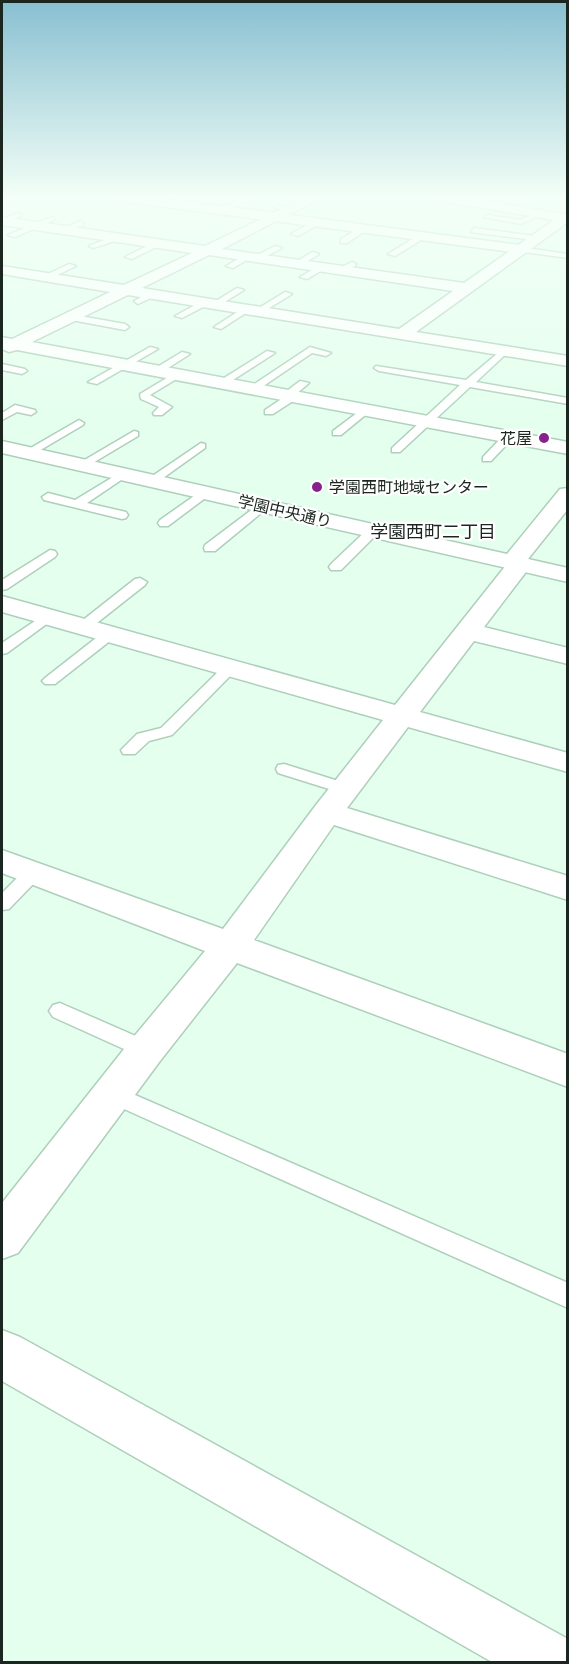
<svg xmlns="http://www.w3.org/2000/svg" width="569" height="1664" font-family="Montserrat,'Noto Sans JP',sans-serif">
<style>
.lines{fill:none;stroke-linecap:round;stroke-linejoin:round}
.lane-casing{stroke:#aecfbb;stroke-width:3}
.street-casing{stroke:#aecfbb;stroke-width:3}
.secondary-casing{stroke:#aecfbb;stroke-width:3}
.lane{fill:#fff;fill-rule:evenodd}
.street{fill:#fff;fill-rule:evenodd}
.secondary{fill:#fff;fill-rule:evenodd}
.poi-dot{fill:#86228b;stroke:#fff;stroke-width:2}
.labels{text-anchor:middle;stroke-width:4.5;stroke-linejoin:round;paint-order:stroke}
.far-poi-label{font-size:16px;fill:#1a261f;stroke:#fff;text-anchor:end}
.far-street-label{font-size:16px;fill:#1a261f;stroke:#fff}
.far-neighbourhood-label{font-size:18px;fill:#1a261f;stroke:#fff}
</style>
<rect width="100%" height="100%" fill="#e4ffee"/>
<g class="lines">
<defs>
<path id="lane" d="M153 196H163L150 202 145 201Z
M249 196 256 197 223 211 218 210Z
M277 205 295 209 292 211 275 208Z
M19 213 21 216 2 223V219Z
M537 213 542 214 521 224 484 217 488 215 520 220Z
M52 217 54 220 15 237 8 235Z
M81 221 84 225 62 232 58 230Z
M314 221 321 223 298 236 291 234Z
M361 227 368 229 347 243H341V239Z
M474 228 535 236 539 238 535 240 471 232Z
M419 235 426 237 395 256 388 254Z
M115 236 118 240 93 248 89 246Z
M155 242 162 244 132 259 125 257Z
M275 246 282 248 259 260 252 258Z
M519 247 567 254 568 258 516 251V247Z
M312 252 319 254 300 266 293 264Z
M245 255 252 257 233 268 226 266Z
M352 262 356 264 355 266 339 272 335 270Z
M69 264 76 266 49 279 42 277Z
M319 266 326 268 307 279 300 277Z
M237 288 244 290 218 306 211 304Z
M152 291 155 292V296L138 304 134 301Z
M285 292 292 294 261 313 254 311Z
M206 299 210 302 209 304 182 318 175 316Z
M245 307 252 309 221 329 214 327Z
M69 314 125 324 129 327 125 330 66 319V315Z
M150 347 158 349 97 384 88 382Z
M310 347 331 353 326 356 312 353 256 391 247 389Z
M504 348 509 351 507 353 476 382 568 398V404L470 387 400 452H392V448L460 385 379 371 374 368 376 366 466 380Z
M267 351 275 353 225 385 216 383Z
M182 352 190 354 160 373H154V369Z
M2 364 25 369 27 371 22 374 2 370Z
M175 373 183 375 150 395 172 407 162 415H154L153 413 159 407 141 399 140 394Z
M300 381 309 383 295 395 296 399 273 414H265V410L283 398V394Z
M15 405 35 410 36 412 31 415 17 412 2 420V413Z
M365 407 369 408V412L341 435H333V431Z
M79 420 84 423 83 425 32 455H24L22 453Z
M134 431 138 432V436L86 467 82 468 76 465Z
M508 434 512 435V439L491 461H483V457L504 435Z
M201 443 205 444V448L156 483H148V479Z
M123 471 127 472V476L87 503 126 512 128 515 126 518 122 519 44 500 42 497 48 493 75 500Z
M204 489 210 493 208 496 168 526H160L158 523 160 520Z
M262 502 268 506 266 509 215 551H205L204 548 205 545Z
M373 527 379 531 377 534 341 570H331L329 567 331 564 369 528Z
M50 550 55 551 57 554 55 557 7 589 2 590V580Z
M140 578 147 582 145 585 88 630H78L76 627 78 624 135 579Z
M47 613 54 617 52 620 7 653 2 654V643Z
M110 630 117 634 115 637 55 684H45L42 681 45 678 105 631Z
M230 663 238 668 235 671 172 735 149 741 135 754H123L121 750 137 734 161 728 225 665Z
M284 764 351 785 354 789 351 793 345 794 278 773 276 769 278 765Z
M33 867 40 869 42 873 40 877 9 909 2 910V893L26 869Z
M60 1003 154 1044 157 1050 154 1056 146 1059 53 1017 49 1011 53 1005Z
M112 1085 568 1283V1308L104 1100 101 1094 104 1088Z"/>
<path id="street" d="M309 196H325L222 249 464 283 554 220 435 200 429 196H459L562 214 568 212V222L416 332 568 356V366L128 295 32 342 568 442V454L17 350 9 352 2 349V337L12 339 110 292 2 274V266L124 285 192 253 2 225V217L205 246ZM209 255 453 291 399 329 142 288Z
M520 557 529 559 532 564 484 627 568 648V664L474 641 420 712 568 753V772L408 727 347 808 568 876V900L334 825 254 940 568 1054V1087L237 963 160 1061 18 1253 2 1259V1203L132 1039 205 951 2 873V850L223 929 316 805 383 720 2 612V596L395 705 511 559Z
M2 1330 20 1337 568 1639V1662H492L2 1381Z"/>
<path id="secondary" d="M107 196H144L519 245 526 249 519 253 113 200Z
M2 441 507 554 560 489 568 488V509L528 559 568 568V582L2 453Z"/>
</defs>
<use href="#lane" class="lane-casing"/>
<use href="#street" class="street-casing"/>
<use href="#secondary" class="secondary-casing"/>
<use href="#lane" class="lane"/>
<use href="#street" class="street"/>
<use href="#secondary" class="secondary"/>
</g>
<linearGradient id="sky" x2="0" y2="1"><stop stop-color="#88bfd1"/><stop offset="0.46" stop-color="#f3fff7"/><stop offset="1" stop-color="#f3fff7" stop-opacity="0"/></linearGradient>
<rect width="569" height="429" fill="url(#sky)"/>
<g class="poi-dot">
<circle cx="544" cy="438" r="6"/>
<circle cx="317" cy="487" r="6"/>
</g>
<g class="labels">
<g class="far-poi-label">
<text x="532" y="444">花屋</text>
<text x="329" y="493" text-anchor="start">学園西町地域センター</text>
</g>
<g class="far-street-label">
<text transform="translate(285 511) rotate(13)" y="6">学園中央通り</text>
</g>
<g class="far-neighbourhood-label">
<text x="433" y="538">学園西町二丁目</text>
</g>
</g>
<rect width="569" height="1664" fill="none" stroke="#1a261f" stroke-width="6"/>
</svg>
